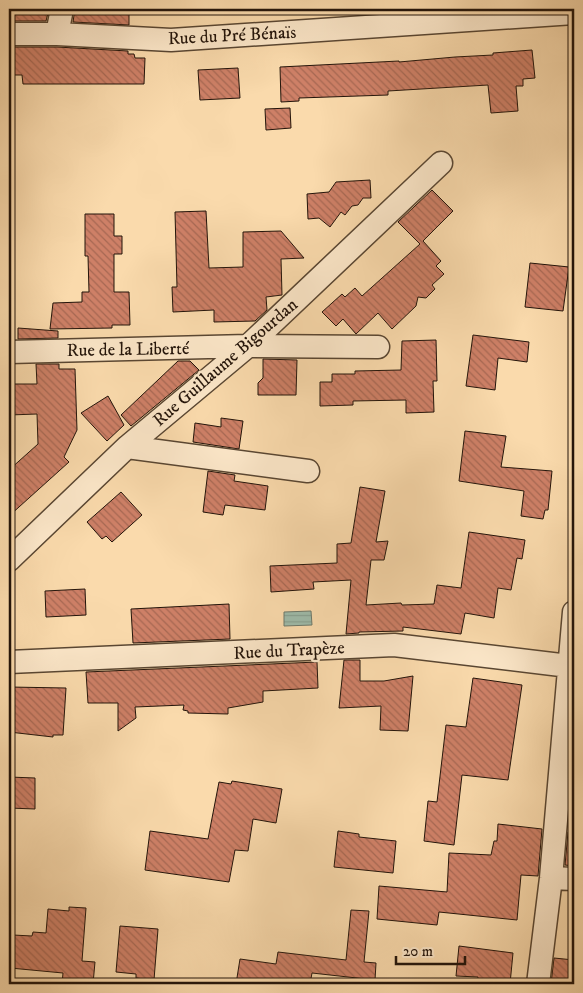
<svg xmlns="http://www.w3.org/2000/svg" width="583" height="993" font-family="'IM FELL DW Pica',serif">
<style>
.water{fill:url(#water-rules);stroke:#6d786a}
.building{fill:url(#building-back-hatch);stroke:#23140a}
.lines{fill:none;stroke-linecap:round;stroke-linejoin:round}
.minor-casing{stroke:#594632;stroke-width:25}
.minor{stroke:#fce7c9;stroke-width:22}
.labels{text-anchor:middle;stroke-width:5;stroke-linejoin:round;paint-order:stroke}
.street-label{font-size:18px;fill:#23140a;stroke:#fce7c9}
</style>
<defs>
<pattern id="water-rules" width="6" height="5" patternUnits="userSpaceOnUse" patternTransform="scale(1.25)"><rect width="6" height="5" fill="#9ebbaa"/><path d="M0 2.5h6" fill="none" stroke="#88a091"/></pattern>
<pattern id="building-back-hatch" width="6" height="6" patternUnits="userSpaceOnUse" patternTransform="scale(1.25)"><rect width="6" height="6" fill="#ce8067"/><path d="M-1 5l2 2M0 0l6 6M5-1l2 2" fill="none" stroke="#a76853"/></pattern>
</defs>
<rect width="100%" height="100%" fill="#fadaac"/>
<filter id="stains"><feTurbulence type="fractalNoise" baseFrequency=".004" numOctaves="4"/><feColorMatrix values="0 0 0 0 .2 0 0 0 0 .09 0 0 0 0 .02 0 0 0 .5 -.17"/></filter>
<radialGradient id="worn" r=".72"><stop offset=".6" stop-color="#630" stop-opacity="0"/><stop offset="1" stop-color="#630" stop-opacity=".3"/></radialGradient>
<path class="water" d="M311 611 312 625 284 626V612Z"/>
<path class="building" d="M14 9H49L46 21H14Z
M75 9H129V25L73 22Z
M13 47H57L128 51V54H134L135 58H145L144 84H23L22 75H10V52H13Z
M532 50 535 78 523 79V86H516L518 111 491 113 488 85 388 91V95L299 98V101L281 102 280 67 399 61V62L455 57 493 55V53Z
M238 68 240 98 200 100 198 70Z
M290 108 291 128 266 130 265 109Z
M370 180 371 198H363L358 205 352 206 345 215 341 212 330 227 319 218 308 219 307 194 329 192 336 182Z
M432 190 453 211 423 241 441 261 436 266 444 274 432 285 435 289 426 298 418 297 416 306 392 329 378 313 356 334 343 319 336 326 322 312 342 294 345 297 355 288 362 296 420 244 398 222Z
M206 211 209 268 243 267V232L281 231 304 258 281 259 282 295 266 297 267 310 255 321 214 322V310L173 312 172 287H177L175 212Z
M85 214H114V236H122V254H114V292H129L130 325H112V328L50 329 53 303 82 302V292H89L88 256H85Z
M530 263 569 267 563 311 525 307Z
M18 328 58 331V338L18 339Z
M473 335 529 342 527 362 498 358 495 390 466 386Z
M436 340 437 381H433L434 412 406 413V400L353 401V405L320 406V382H332V374H355V371L401 370 402 341Z
M263 359 297 360 296 395H258V383L263 378Z
M178 361H190L199 370 131 426 121 415Z
M36 364H59V369H75L77 430 64 457 69 462 9 516V470L38 444 37 414 9 415V384H37Z
M108 396 124 425 107 441 81 413Z
M221 418 243 421 239 449 193 442 195 423 221 427Z
M465 431 506 436 501 467 552 471 548 510H545L543 519 521 516 524 491 459 481Z
M208 471 235 475 234 481 268 486 265 510 225 505 223 515 203 512Z
M360 487 385 491 376 542 388 541 384 560H371L366 605 401 603 402 605 434 604 437 585 461 588 469 532 525 540 522 559 517 558 511 590 498 588 494 618 465 613 461 634 403 627V631L359 632V633L346 634 351 580 313 582 314 589 271 592 270 566 337 563V544L351 543Z
M121 492 142 515 112 542 106 536 102 539 87 522Z
M85 589 86 615 46 617 45 591Z
M229 604 230 639 133 643 131 609Z
M344 660H360V681H384L413 676 408 731 380 730 381 706 339 708Z
M317 662 318 688 263 691V702L228 708V714L188 713V711L183 710 184 705 135 707 136 718 118 731V703H88L86 672Z
M473 678 522 685 508 780 462 775 454 845 424 841 428 801 437 802 446 725 466 727Z
M9 687 66 688 63 735H53V737L9 732Z
M9 777 35 778V809L9 808Z
M232 781 282 789 276 823 253 819 248 851 235 850 229 882 145 870 150 831 208 839 219 782 231 784Z
M498 824 542 829 538 876 521 875 517 920 439 912 437 925 377 919 379 886 447 892 449 853 491 855 494 841H497Z
M338 831 359 834V837L396 841 393 873 334 867Z
M568 832H574V866L565 865Z
M69 907 86 908 82 961 95 962 93 984H62L63 973 10 968 13 935 32 936 33 932 46 933 48 909 69 911Z
M351 910 369 911 364 962 376 963 375 980 312 973 310 984H236L240 959 276 964 278 952 346 960Z
M120 926 158 929 154 980 136 978V974L116 972Z
M459 946 513 953 510 984H477L478 977 456 976Z
M554 958 574 960V984H551Z"/>
<g class="lines">
<defs>
<path id="minor" d="M9 34H57L171 40 574 13
M57 34 62 9
M9 352 248 346 378 347
M127 447 308 471
M9 560 127 447 248 346 441 163
M9 662 394 645 569 666
M551 878 574 879
M538 984 551 878 574 612"/>
</defs>
<use href="#minor" class="minor-casing"/>
<use href="#minor" class="minor"/>
</g>
<g class="labels">
<g class="street-label">
<text transform="translate(232 35) rotate(-3)" y="6">Rue du Pré Bénaïs</text>
<text transform="translate(128 349) rotate(-1)" y="6">Rue de la Liberté</text>
<text transform="translate(225 362) rotate(-41)" y="6">Rue Guillaume Bigourdan</text>
<text transform="translate(289 650) rotate(-3)" y="6">Rue du Trapèze</text>
</g>
</g>
<rect width="583" height="993" fill="none" stroke="#fadaac" stroke-width="30"/>
<rect x="10" y="10" width="563" height="973" fill="none" stroke="#23140a" stroke-width="2.5"/>
<rect x="15" y="15" width="553" height="963" fill="none" stroke="#23140a"/>
<path d="M396 956v8h69v-8" fill="none" stroke="#23140a" stroke-width="2.5"/>
<text x="403" y="956" font-size="15" fill="#23140a" stroke="#fce7c9" stroke-width="4" paint-order="stroke">20 m</text>
<rect width="100%" height="100%" filter="url(#stains)"/>
<rect width="100%" height="100%" fill="url(#worn)"/>
</svg>
